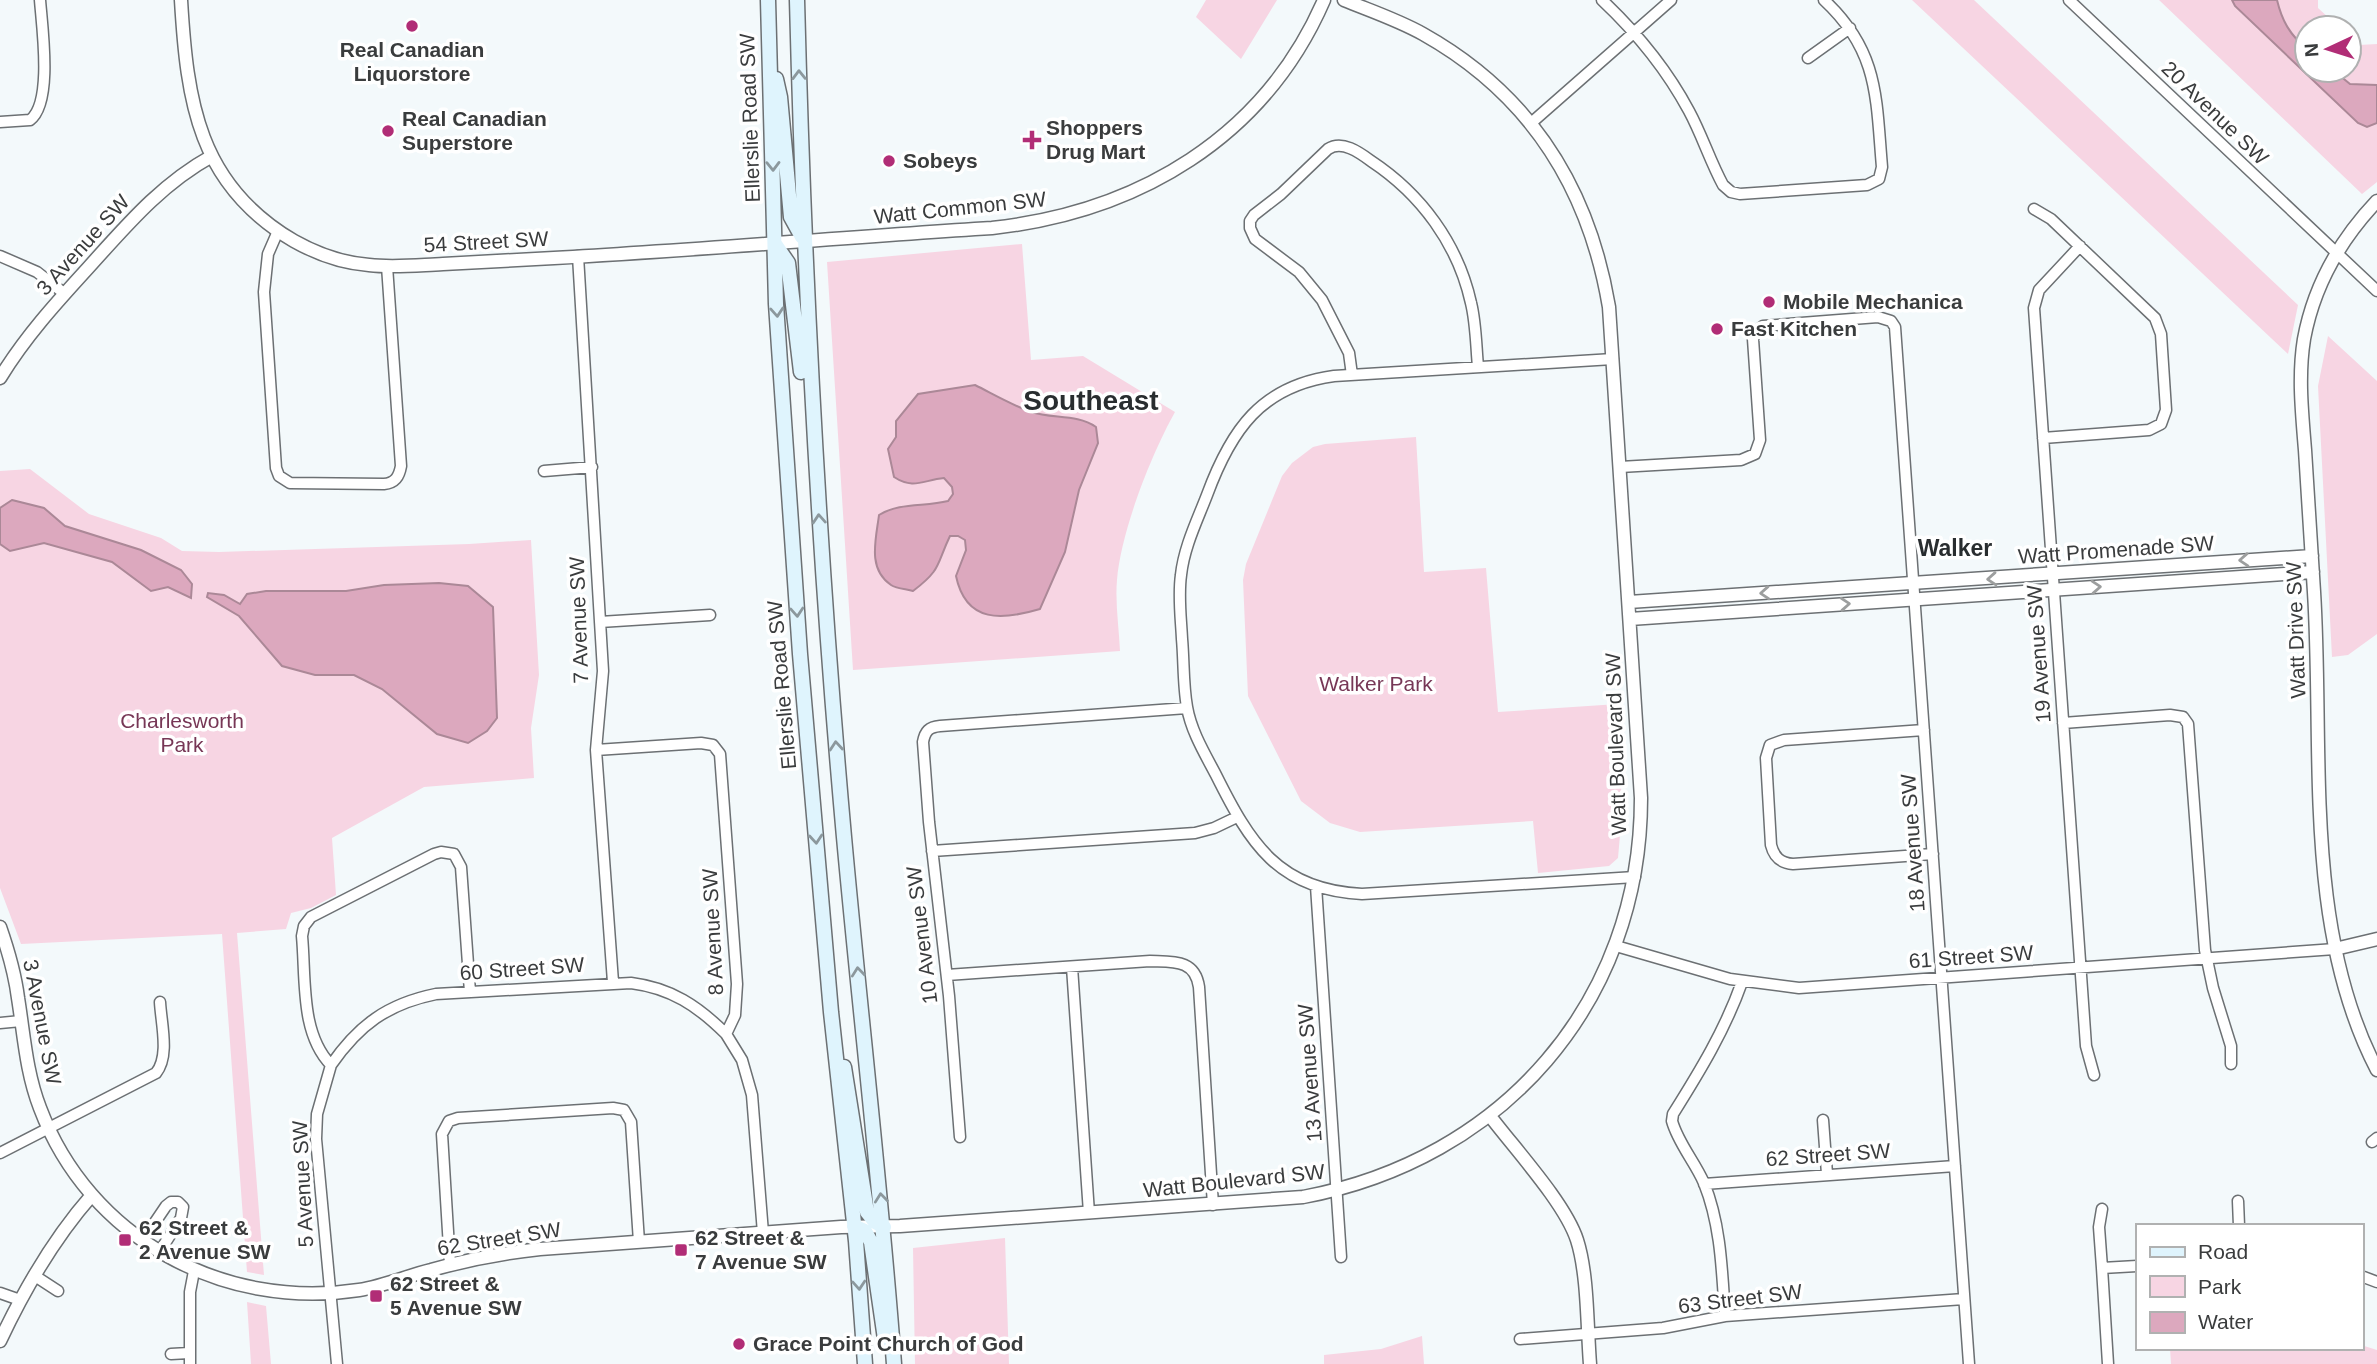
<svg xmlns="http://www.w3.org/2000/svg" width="2377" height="1364" font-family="Arial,sans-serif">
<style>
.green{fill:#f7d5e3}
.water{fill:#dca8be;stroke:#ab8897;stroke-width:2}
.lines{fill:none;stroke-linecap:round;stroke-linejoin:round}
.minor-casing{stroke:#6c7073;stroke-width:13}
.tertiary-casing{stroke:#6c7073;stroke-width:15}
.secondary-casing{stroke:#6c7073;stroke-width:17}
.minor{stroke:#fff;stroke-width:10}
.tertiary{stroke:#fff;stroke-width:12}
.secondary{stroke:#dff4fd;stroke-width:14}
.oneway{stroke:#8c989d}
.oneway2{stroke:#9c9e9e}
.poi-dot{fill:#b12d76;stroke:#fff;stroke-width:2.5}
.labels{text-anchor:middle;stroke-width:7;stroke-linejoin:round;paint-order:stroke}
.poi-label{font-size:21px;font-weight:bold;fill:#3a3c3d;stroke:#fff;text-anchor:start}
.street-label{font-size:21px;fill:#3a3c3d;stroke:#fff}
.park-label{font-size:21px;fill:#773756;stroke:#fff}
.neighbourhood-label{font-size:23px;font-weight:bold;fill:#292d2f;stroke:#fff}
.district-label{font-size:28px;font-weight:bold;fill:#292d2f;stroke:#fff}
</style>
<rect width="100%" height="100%" fill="#f3f9fb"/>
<path class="green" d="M1206 0H1277L1241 59 1196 17Z
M1912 0H1974L2298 305 2288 354Z
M2159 0H2318V8L2340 28H2307V70H2349V36L2359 45 2377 44V182L2362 194Z
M1022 244 1031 360 1083 356 1175 412C1151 455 1121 531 1117 580 1115 603 1119 628 1120 651L853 670 827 262Z
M2328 336 2377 381V634L2348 655 2332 657 2318 386Z
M1416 437 1424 572 1486 568 1498 712 1618 704 1622 812 1618 858 1609 866 1538 873 1533 821 1360 832 1330 823 1301 801 1248 696 1243 580 1246 564 1282 476 1292 463 1313 447 1325 444Z
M30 469 89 514 161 538 182 551 219 552 469 544 531 540 539 675 531 728 534 778 424 787 332 838 336 895 311 908 291 913 286 929 237 933 264 1275 247 1272 222 934 21 944 0 888V471Z
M1005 1238 1009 1364H915L913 1248Z
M247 1302 266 1306 271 1364H251Z
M1422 1336 1424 1364H1324V1355L1381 1349Z
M2361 1345 2377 1350V1364H2171L2170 1348H2361Z"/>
<path class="water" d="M2232 0H2277C2282 21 2290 35 2307 49V70H2333L2350 84 2377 85V123L2367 127 2358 123 2235 6Z
M975 385C993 394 1012 405 1031 412 1053 419 1077 414 1096 427L1098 443 1079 490 1065 552 1040 609C1003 620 966 624 956 576L966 550 965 540 958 536H950C936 565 942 569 913 591 907 589 897 589 891 585 867 569 876 539 879 515 900 502 924 507 948 501L953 494 952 487 944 478C923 480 914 490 894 477L888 449 896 437V421L918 394Z
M12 500 44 508 65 526 141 550 181 570 192 584 191 598 168 587 151 591 112 562 44 543 10 551 0 544V508Z
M439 583 468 586 493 607 497 718 487 731 468 743 437 734 382 689 354 675H315L282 666 239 616 207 597 208 593 224 595 240 604 247 594 266 591H346L384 585Z"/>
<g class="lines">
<defs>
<path id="minor" d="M1602 0C1637 33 1666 68 1689 111 1702 135 1710 161 1723 185L1731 192 1740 194 1867 185 1879 179 1882 167C1876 98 1879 51 1824 0
M2069 0 2377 291
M1808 58 1850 28
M0 122 30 120C53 103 42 27 40 0
M1530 124 1671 0
M2034 209 2051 219 2155 318 2161 334 2166 410 2161 424 2149 430 2043 438
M278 231 268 254 264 292 276 468 279 476 290 483 384 484C395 483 399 477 401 466L387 266
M2080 246 2039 290 2034 308 2086 1046 2094 1075
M0 256 37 272 65 294
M578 256 603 671 596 750 613 982
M1613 359 1334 376C1261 386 1231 430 1207 495 1197 521 1184 547 1181 575 1178 596 1181 618 1182 639 1184 661 1183 685 1187 707 1191 731 1205 754 1216 775 1250 843 1278 890 1362 894L1635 877
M1352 375 1349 353 1322 300 1299 272 1255 239 1250 228V221L1254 215 1281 194 1328 149C1342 140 1359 152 1371 161 1421 194 1458 244 1471 303 1476 323 1476 345 1478 367
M1620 467 1741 460 1755 454 1760 440 1753 339 1756 332 1763 326 1878 317 1891 321 1895 327 1969 1364
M544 471 592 467
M600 622 710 615
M2063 723 2170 715 2183 717 2188 724 2205 950 2213 988 2231 1046V1064
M1924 730 1784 740 1770 745 1766 758 1771 845C1774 857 1780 863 1793 864L1933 854
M596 750 701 743 713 745 720 754 737 984 735 1015 726 1034 742 1060 752 1095 763 1233
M932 851 1195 833 1214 828 1237 817
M1316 886 1341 1257
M1616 946 1730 979 1799 988 2335 949
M1072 967 1089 1213
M947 975 1150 961C1173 962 1195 959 1199 987L1213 1205
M0 1023 21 1021
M331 1065C359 1025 387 1004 436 994L631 983C671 988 698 1006 726 1034
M1823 1120 1827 1174
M960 1137 949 996 929 822 923 742C925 731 929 727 940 726L1187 708
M2372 1142 2377 1138
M0 1153 156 1073C170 1056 161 1023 160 1002
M1704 1184 1955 1166
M2238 1201 2239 1226
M143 1240 166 1206 171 1202H178L183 1207 181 1218 160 1251
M450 1264 442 1134 449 1121 458 1118 613 1108 624 1110 631 1122 639 1242
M2102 1268 2099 1227 2102 1209
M35 1276 58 1291
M2361 1276 2377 1282
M0 1293 20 1300
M1725 1316C1722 1271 1721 1225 1704 1183 1695 1162 1678 1143 1672 1121L1673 1114C1700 1071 1725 1030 1742 982
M1520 1339 1663 1328 1725 1316 1964 1299
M171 1354 189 1353
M190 1364V1292L194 1271
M337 1364 316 1139 317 1114 331 1065C300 1033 306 979 302 936L304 926 311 917 434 854 441 852 454 854 461 867 470 992
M2108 1364 2102 1268 2137 1266"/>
<path id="tertiary" d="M181 0C187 101 198 185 294 241 317 254 343 263 369 265 394 268 419 265 443 264 480 262 517 260 554 258 700 250 846 237 992 228 1138 212 1264 138 1324 0
M2377 201C2340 240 2314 285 2304 339 2298 376 2302 413 2305 450 2308 497 2311 544 2314 592 2324 749 2302 926 2377 1070
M0 378C25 337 56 303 88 268 126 226 161 184 212 156
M1629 602 2312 556
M1630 619 2313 572
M0 927C8 950 15 974 18 998 24 1035 26 1072 40 1108 89 1238 223 1311 359 1290 384 1286 407 1276 431 1270 467 1260 503 1253 540 1249L841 1227 900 1226 1303 1197C1502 1160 1641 1003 1641 798L1609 307C1589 188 1530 94 1423 34 1398 20 1371 11 1344 0
M2335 949 2377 939
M1490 1116C1515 1149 1565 1203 1577 1240 1588 1274 1587 1327 1590 1364
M0 1341C24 1290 54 1238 92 1195"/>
<path id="secondary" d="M768 0 776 304 800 654 831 1012 856 1241 865 1364
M797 0C804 280 819 559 844 837 860 1013 881 1188 894 1364
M776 79 780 97 791 217 802 237
M775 244 788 263 801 372
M844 1067 867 1212 875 1222 884 1227
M854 1226 865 1231 871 1242 885 1339"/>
</defs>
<use href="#minor" class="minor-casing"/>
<use href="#tertiary" class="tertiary-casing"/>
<use href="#secondary" class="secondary-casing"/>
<use href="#minor" class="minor"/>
<use href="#tertiary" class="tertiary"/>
<use href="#secondary" class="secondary"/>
</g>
<defs><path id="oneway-chevron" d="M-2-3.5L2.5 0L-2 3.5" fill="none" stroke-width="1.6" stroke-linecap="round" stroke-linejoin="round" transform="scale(1.75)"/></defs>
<g class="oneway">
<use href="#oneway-chevron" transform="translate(799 75) rotate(-91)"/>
<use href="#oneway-chevron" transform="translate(773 166) rotate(89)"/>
<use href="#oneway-chevron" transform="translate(777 312) rotate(86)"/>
<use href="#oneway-chevron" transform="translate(819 519) rotate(-94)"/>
<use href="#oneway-chevron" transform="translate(797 612) rotate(86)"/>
<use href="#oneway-chevron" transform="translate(836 746) rotate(-95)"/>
<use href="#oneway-chevron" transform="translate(816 839) rotate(85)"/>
<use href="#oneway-chevron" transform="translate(858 972) rotate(-96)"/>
<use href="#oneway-chevron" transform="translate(881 1198) rotate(-96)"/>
<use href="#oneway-chevron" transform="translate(859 1285) rotate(86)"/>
</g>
<g class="oneway2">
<use href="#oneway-chevron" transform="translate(2244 560) rotate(176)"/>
<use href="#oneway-chevron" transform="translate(1992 579) rotate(176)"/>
<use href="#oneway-chevron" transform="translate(2096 587) rotate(-4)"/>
<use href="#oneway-chevron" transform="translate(1765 593) rotate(176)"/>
<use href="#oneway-chevron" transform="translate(1845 604) rotate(-4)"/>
</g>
<g class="poi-dot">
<circle cx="412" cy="26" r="7"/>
<circle cx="388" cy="131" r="7"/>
<path d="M1028.5 129.5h7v7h7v7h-7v7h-7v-7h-7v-7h7z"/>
<circle cx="889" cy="161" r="7"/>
<circle cx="1769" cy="302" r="7"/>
<circle cx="1717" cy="329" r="7"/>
<rect x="118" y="1233" width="14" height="14" rx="3.5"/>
<rect x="674" y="1243" width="14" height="14" rx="3.5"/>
<rect x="369" y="1289" width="14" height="14" rx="3.5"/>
<circle cx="739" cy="1344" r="7"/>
</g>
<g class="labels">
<g class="poi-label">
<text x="412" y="57" text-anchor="middle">Real Canadian<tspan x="412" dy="24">Liquorstore</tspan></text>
<text x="402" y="126">Real Canadian<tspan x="402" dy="24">Superstore</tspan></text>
<text x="1046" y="135">Shoppers<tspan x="1046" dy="24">Drug Mart</tspan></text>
<text x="903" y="168">Sobeys</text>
<text x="1783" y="309">Mobile Mechanica</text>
<text x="1731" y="336">Fast Kitchen</text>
<text x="139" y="1235">62 Street &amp;<tspan x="139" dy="24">2 Avenue SW</tspan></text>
<text x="695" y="1245">62 Street &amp;<tspan x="695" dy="24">7 Avenue SW</tspan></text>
<text x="390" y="1291">62 Street &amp;<tspan x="390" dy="24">5 Avenue SW</tspan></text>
<text x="753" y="1351">Grace Point Church of God</text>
</g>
<g class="street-label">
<text transform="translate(2215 113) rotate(44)" y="7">20 Avenue SW</text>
<text transform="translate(750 118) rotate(-92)" y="7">Ellerslie Road SW</text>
<text transform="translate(960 208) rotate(-6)" y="7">Watt Common SW</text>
<text transform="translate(486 242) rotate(-3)" y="7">54 Street SW</text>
<text transform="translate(83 245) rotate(-48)" y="7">3 Avenue SW</text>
<text transform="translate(2116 550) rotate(-4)" y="7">Watt Promenade SW</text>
<text transform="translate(579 620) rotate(-92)" y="7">7 Avenue SW</text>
<text transform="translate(2296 630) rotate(-92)" y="7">Watt Drive SW</text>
<text transform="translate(2039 654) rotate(-94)" y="7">19 Avenue SW</text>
<text transform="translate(782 685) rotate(-95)" y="7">Ellerslie Road SW</text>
<text transform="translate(1616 744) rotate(-92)" y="7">Watt Boulevard SW</text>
<text transform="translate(1913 843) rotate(-94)" y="7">18 Avenue SW</text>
<text transform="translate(713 932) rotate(-93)" y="7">8 Avenue SW</text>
<text transform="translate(922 935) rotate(-97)" y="7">10 Avenue SW</text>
<text transform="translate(1971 957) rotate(-4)" y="7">61 Street SW</text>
<text transform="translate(522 969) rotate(-4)" y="7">60 Street SW</text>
<text transform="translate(42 1022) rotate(79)" y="7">3 Avenue SW</text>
<text transform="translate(1310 1073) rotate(-94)" y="7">13 Avenue SW</text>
<text transform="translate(1828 1155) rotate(-4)" y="7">62 Street SW</text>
<text transform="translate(1234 1181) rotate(-6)" y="7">Watt Boulevard SW</text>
<text transform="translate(303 1184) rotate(-93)" y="7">5 Avenue SW</text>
<text transform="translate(499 1239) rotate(-9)" y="7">62 Street SW</text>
<text transform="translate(1740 1299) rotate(-7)" y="7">63 Street SW</text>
</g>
<g class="park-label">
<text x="1376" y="691">Walker Park</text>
<text x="182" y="728">Charlesworth<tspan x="182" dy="24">Park</tspan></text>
</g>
<g class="neighbourhood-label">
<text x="1955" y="556">Walker</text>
</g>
<g class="district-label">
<text x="1091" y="410">Southeast</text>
</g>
</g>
<rect x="2136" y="1224" width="228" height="126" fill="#ffffff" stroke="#b0b1b1" stroke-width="2"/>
<rect x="2150" y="1247" width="35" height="10" fill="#dff4fd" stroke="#b0b1b1" stroke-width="2"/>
<text x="2198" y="1259" font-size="21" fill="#3a3c3d">Road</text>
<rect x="2150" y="1276" width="35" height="21" fill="#f7d5e3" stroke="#b0b1b1" stroke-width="2"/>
<text x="2198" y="1294" font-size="21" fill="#3a3c3d">Park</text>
<rect x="2150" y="1312" width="35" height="21" fill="#dca8be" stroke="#b0b1b1" stroke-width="2"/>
<text x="2198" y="1329" font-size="21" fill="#3a3c3d">Water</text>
<g transform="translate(2328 49) rotate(266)"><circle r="33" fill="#ffffff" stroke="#b0b1b1" stroke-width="2"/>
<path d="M0-5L12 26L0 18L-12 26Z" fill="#b12d76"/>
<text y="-10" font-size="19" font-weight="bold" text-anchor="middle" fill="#3a3c3d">N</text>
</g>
</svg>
